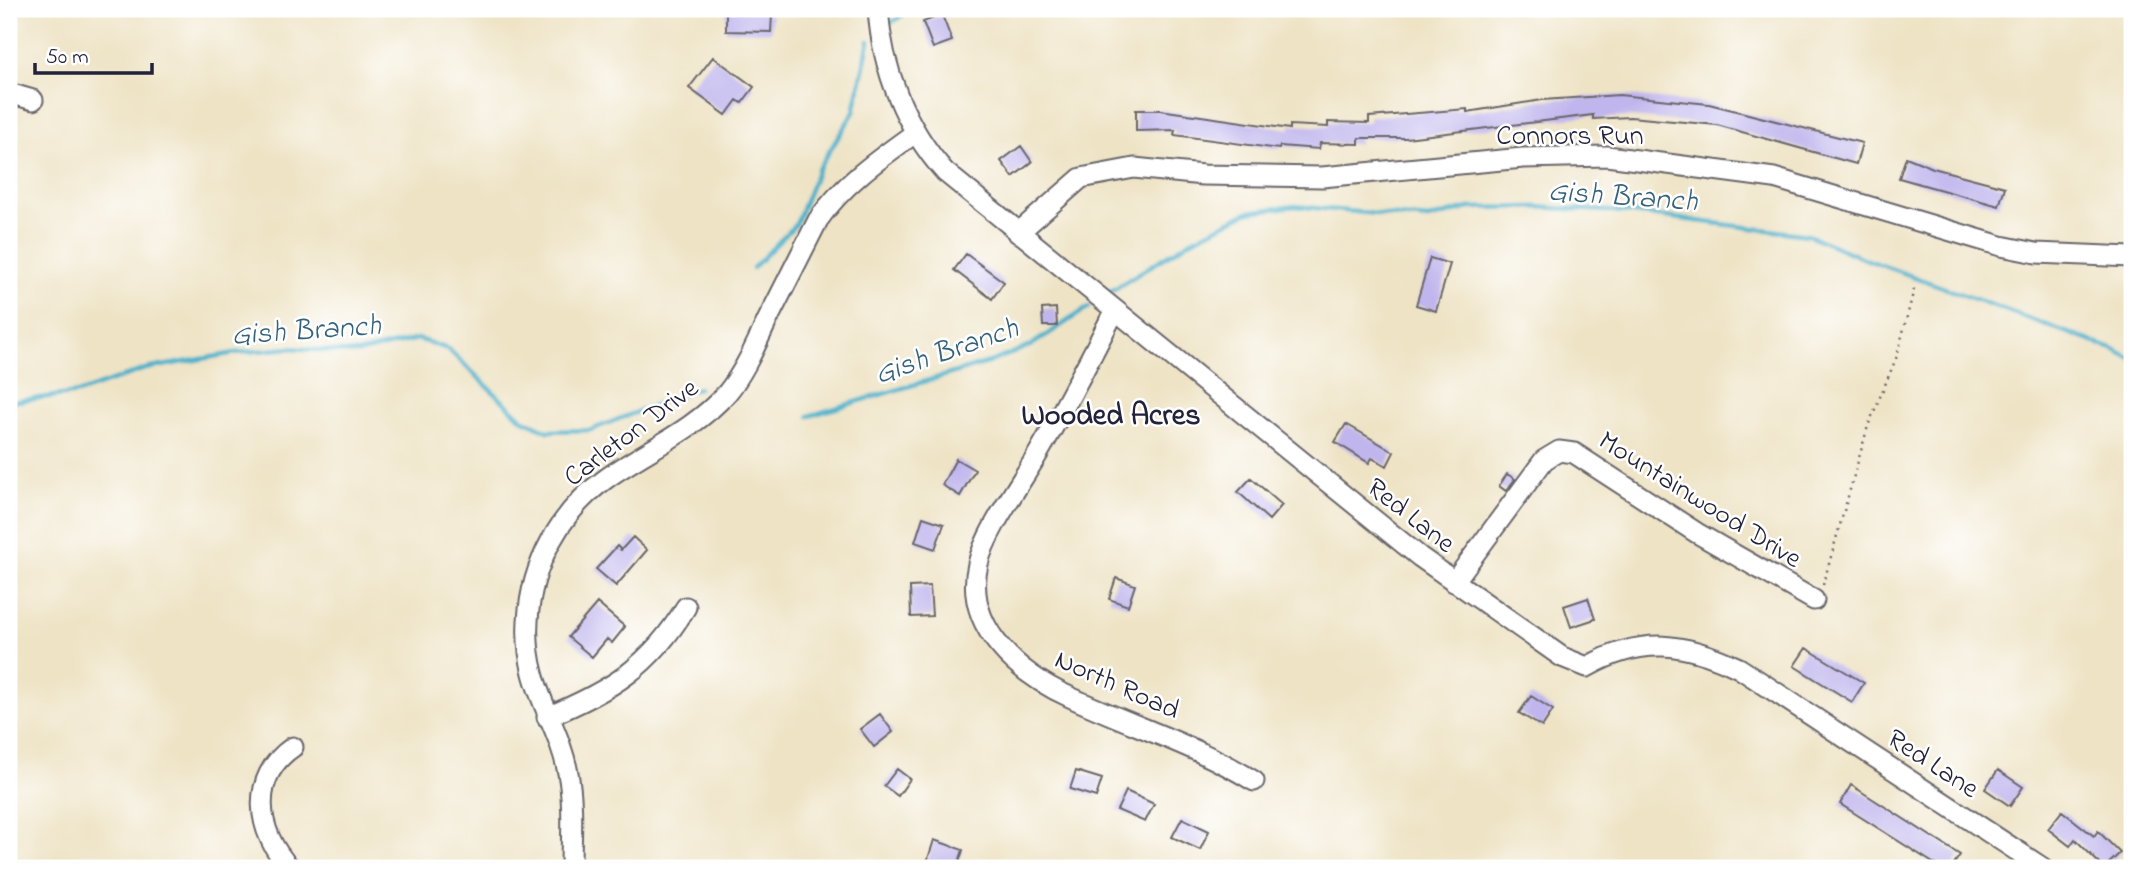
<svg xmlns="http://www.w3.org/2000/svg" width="2141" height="877" font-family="'Indie Flower',sans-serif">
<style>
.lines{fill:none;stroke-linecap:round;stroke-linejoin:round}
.stream{stroke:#4bb0ca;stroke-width:4.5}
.building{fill:#c0b6ed}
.minor-casing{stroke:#69666b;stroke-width:23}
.path{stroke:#69666b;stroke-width:2.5;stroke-dasharray:2 5;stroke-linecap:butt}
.minor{stroke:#fff;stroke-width:19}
.labels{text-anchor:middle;stroke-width:5;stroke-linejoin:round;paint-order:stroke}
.street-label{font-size:28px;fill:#22223b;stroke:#fff}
.water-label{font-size:30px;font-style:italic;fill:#34627b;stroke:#fff}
.neighbourhood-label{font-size:30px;font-weight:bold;fill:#22223b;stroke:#fff}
</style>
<rect width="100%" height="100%" fill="#fff"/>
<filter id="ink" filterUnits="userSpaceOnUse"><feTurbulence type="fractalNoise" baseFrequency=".0143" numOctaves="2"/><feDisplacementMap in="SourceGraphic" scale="14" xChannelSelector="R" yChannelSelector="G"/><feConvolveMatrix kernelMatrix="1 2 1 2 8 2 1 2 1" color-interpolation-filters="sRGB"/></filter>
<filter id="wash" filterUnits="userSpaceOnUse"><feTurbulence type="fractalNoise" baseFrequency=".00686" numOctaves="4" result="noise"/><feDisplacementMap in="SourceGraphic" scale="28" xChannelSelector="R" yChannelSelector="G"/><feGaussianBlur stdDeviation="1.57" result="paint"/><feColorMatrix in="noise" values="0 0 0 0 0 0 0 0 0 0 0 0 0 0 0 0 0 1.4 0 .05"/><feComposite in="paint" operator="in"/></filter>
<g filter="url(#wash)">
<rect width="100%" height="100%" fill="#eee3c5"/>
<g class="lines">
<path class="stream" d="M891 23 911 9
M753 268 796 224 818 169 854 112 869 41
M1111 291 1192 240 1248 212 1295 206 1428 219 1469 208 1535 207 1626 212 1808 235 1865 259 2115 350 2132 359
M9 402 78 393 145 369 235 353 290 348 357 353 418 339 448 349 522 419 547 431 591 430 698 388
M809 416 990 362 1030 346 1089 307"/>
</g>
<g id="blocks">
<path class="building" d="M726 9H768L767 14 772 15 771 32 726 31Z
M942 15 952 41 933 48 923 22Z
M713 57 754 87 742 103 737 100 726 115 689 88Z
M1619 95 1709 104 1862 143 1856 164 1717 125 1630 117 1593 119V115L1406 138H1359V144L1320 143 1319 149 1280 146 1279 149 1174 135 1175 130 1136 131V110H1160L1290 129V125L1328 127V122L1369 123V117L1467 109V112L1542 100Z
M1021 146 1032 162 1013 177 1001 161Z
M1906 157 1933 168 2005 187 1999 206 1899 178Z
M966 254 1004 282 992 299 954 270Z
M1430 258 1450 264 1436 311 1416 305Z
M1056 308 1057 326H1043L1042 309Z
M1346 424 1394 452 1387 466 1372 458 1369 463 1335 442Z
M956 459 975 470 960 496 942 485Z
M1507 474 1515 479 1506 491 1499 486Z
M1251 478 1282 505 1269 520 1238 492Z
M923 517 944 524 935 549 915 542Z
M633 537 647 550 616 586 596 569 617 546 621 550Z
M1116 578 1135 585 1128 606 1109 599Z
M930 586 932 616 911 617 910 587Z
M1588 598 1595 619 1571 627 1564 606Z
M597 603 625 627 612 643 607 639 592 657 568 637Z
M1806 648 1864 683 1852 702 1794 666Z
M1531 696 1553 710 1542 727 1519 713Z
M880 714 893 732 874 747 860 729Z
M897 769 910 779 898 796 884 786Z
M1998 770 2023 787 2010 806 1985 789Z
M1076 771 1102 779 1096 797 1070 789Z
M1851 785 1960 855 1951 868H1941L1840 804Z
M1126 791 1154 804 1145 822 1117 810Z
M2062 811 2094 836 2098 831 2120 853 2104 868 2075 839 2070 846 2048 829Z
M1182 818 1209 831 1200 850 1172 837Z
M934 840 963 850 957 868H925Z"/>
</g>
</g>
<g filter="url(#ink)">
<use href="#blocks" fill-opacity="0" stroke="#69666b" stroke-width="2"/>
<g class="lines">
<defs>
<path id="minor" d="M878 9C882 69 905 127 945 172L1420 557 1562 657 1587 667C1642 636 1684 642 1739 668L2043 868
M9 93 33 100
M1018 233 1081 178 1134 168 1203 175 1322 177 1523 158 1607 156 1774 178 2001 246 2036 253 2132 257
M1114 312C1090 359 1066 406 1039 452 1021 483 985 532 978 564 963 627 1019 674 1070 697 1132 726 1196 745 1254 781
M1454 582 1544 460 1559 451 1574 453 1697 533 1814 600
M547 717C610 691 650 667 686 607
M290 868C256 832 249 777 293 747
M571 868C571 837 574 804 568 773 557 717 524 687 528 621 531 565 560 511 607 478 648 449 693 431 727 393 745 371 756 344 768 319 785 286 801 253 818 220 844 183 879 159 915 133"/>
</defs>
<use href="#minor" class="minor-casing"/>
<path class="path" d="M1823 585 1868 426 1897 356 1914 289"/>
<use href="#minor" class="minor"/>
</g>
</g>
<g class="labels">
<g class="street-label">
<text x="1570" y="144">Connors Run</text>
<text transform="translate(630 431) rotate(-37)" y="10">Carleton Drive</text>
<text transform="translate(1701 498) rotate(32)" y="10">Mountainwood Drive</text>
<text transform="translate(1412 514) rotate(38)" y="10">Red Lane</text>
<text transform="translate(1118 683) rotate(24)" y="10">North Road</text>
<text transform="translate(1934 762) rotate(33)" y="10">Red Lane</text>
</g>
<g class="water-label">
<text transform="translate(1623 195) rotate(4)" y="10">Gish Branch</text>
<text transform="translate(306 329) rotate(-4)" y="10">Gish Branch</text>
<text transform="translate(946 350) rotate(-19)" y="10">Gish Branch</text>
</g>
<g class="neighbourhood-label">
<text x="1111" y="424">Wooded Acres</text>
</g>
</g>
<rect width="2141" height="877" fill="none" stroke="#fff" stroke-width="35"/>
<path d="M35 63v10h117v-10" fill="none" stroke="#22223b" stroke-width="3.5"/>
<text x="46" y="63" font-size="21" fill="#22223b" stroke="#ffffff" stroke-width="5" paint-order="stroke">50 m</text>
</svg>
